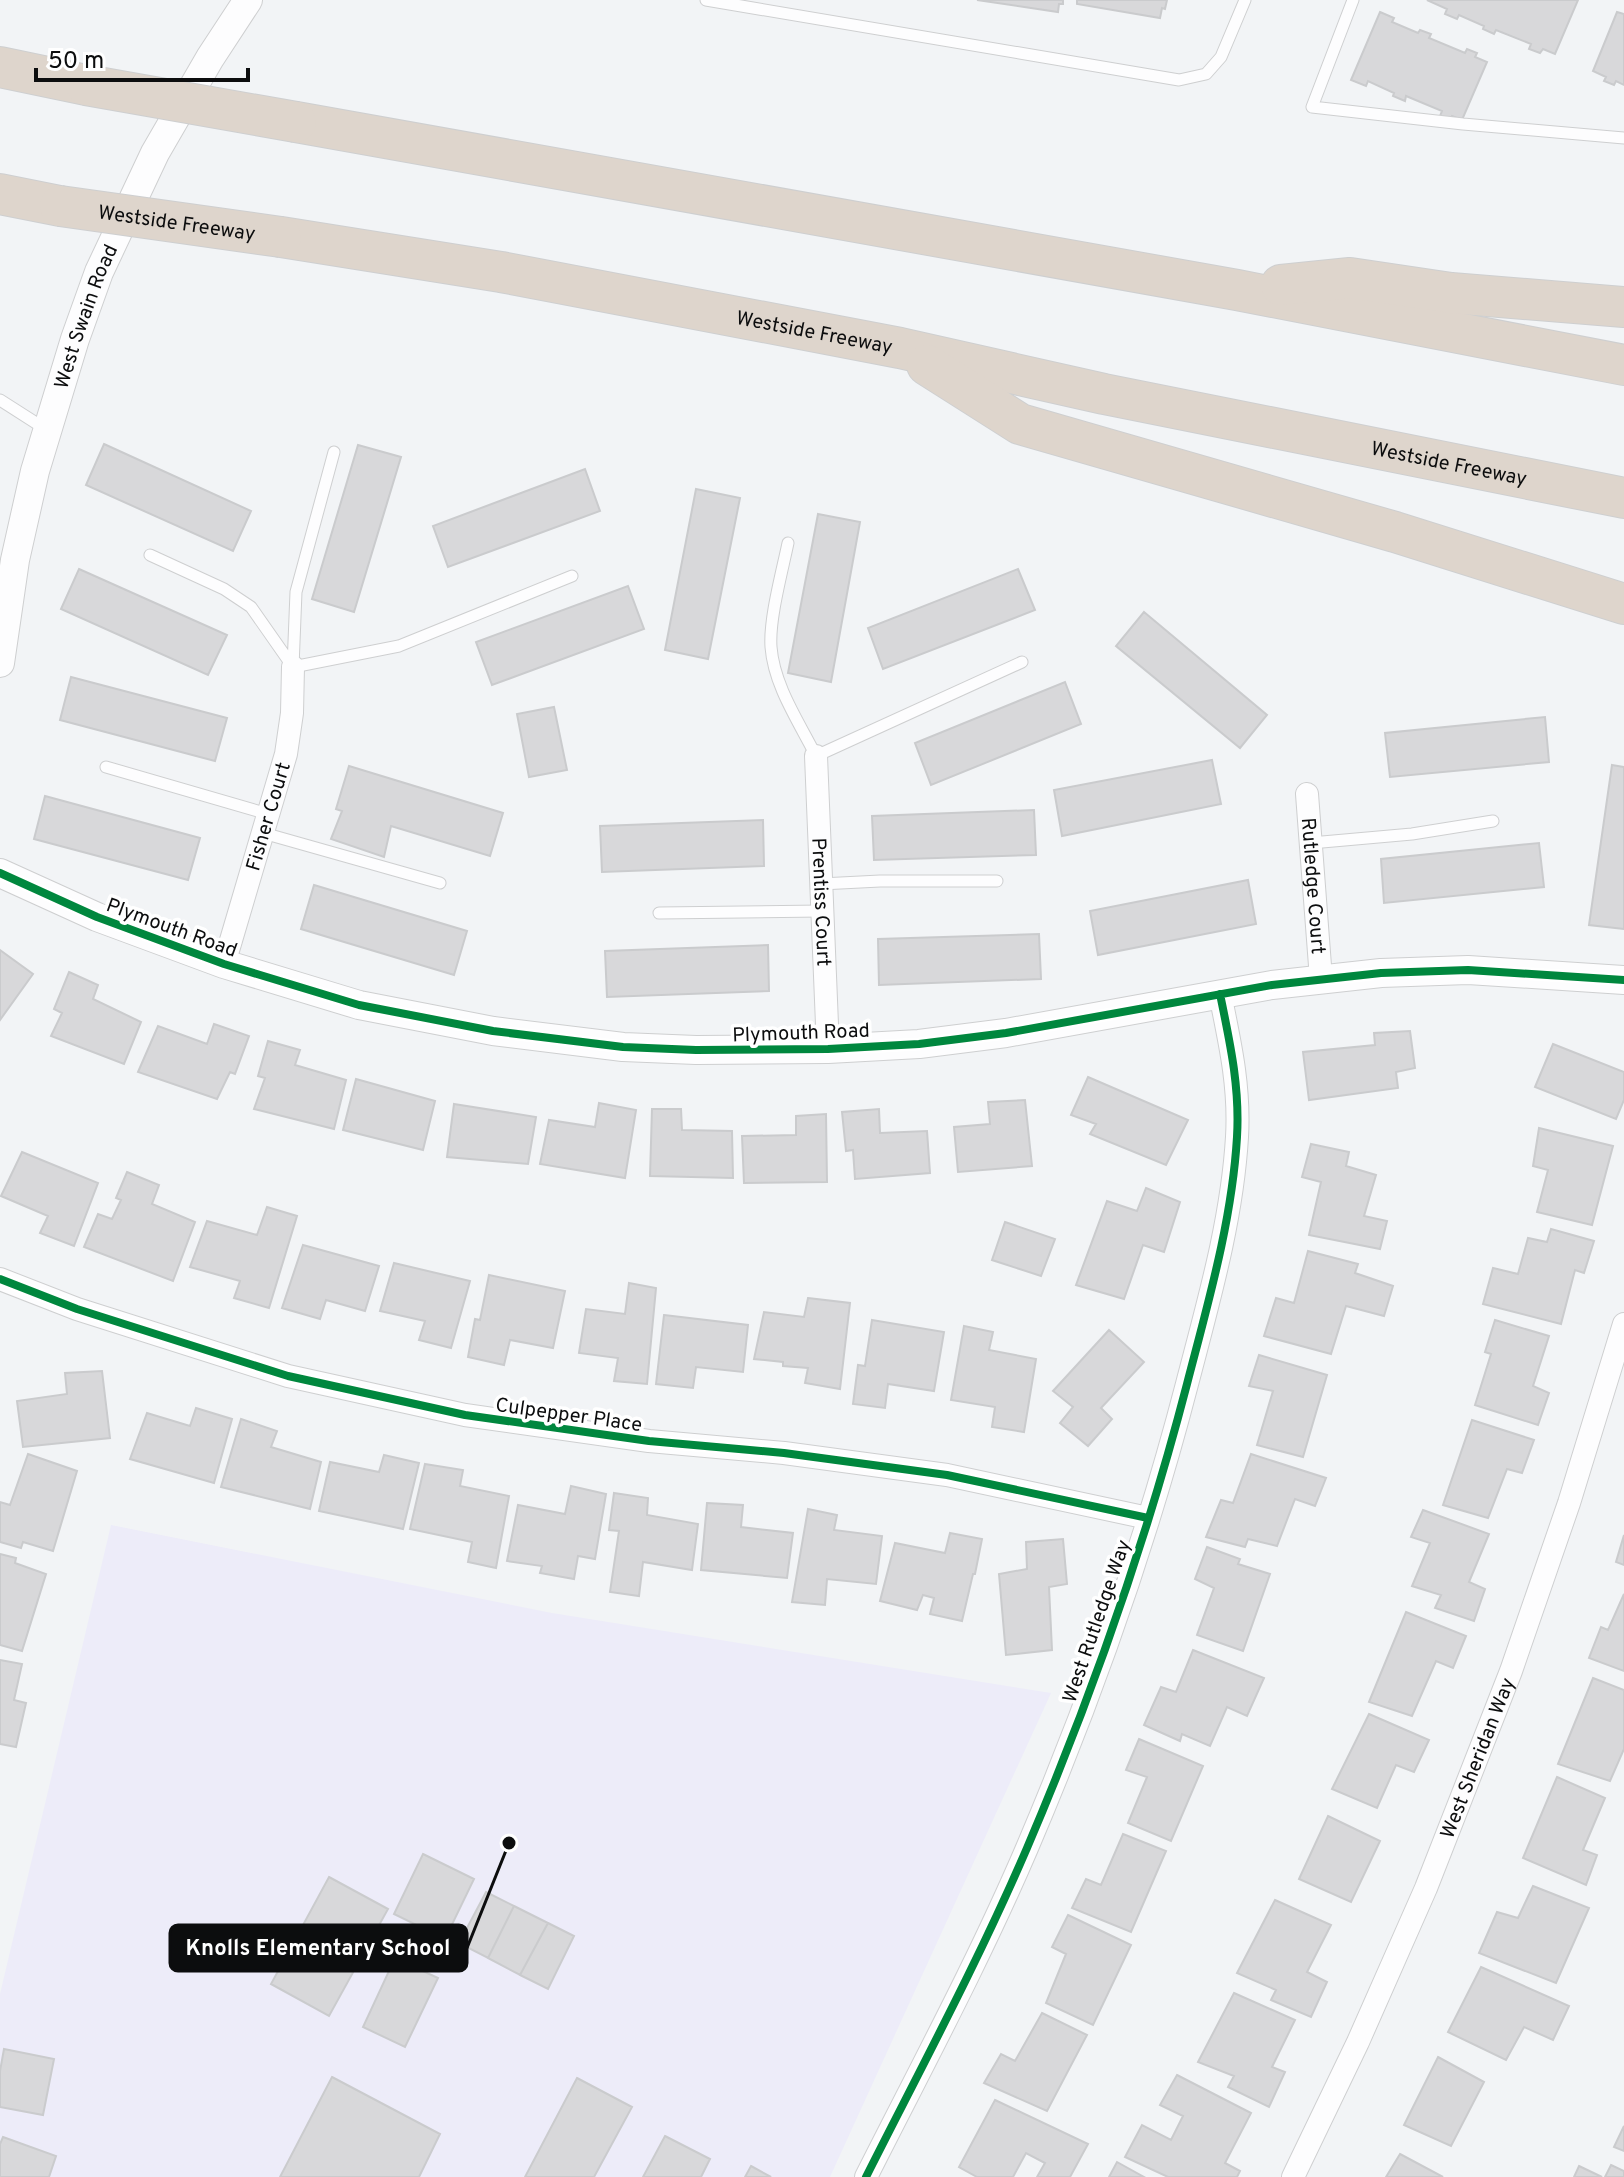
<svg xmlns="http://www.w3.org/2000/svg" width="1624" height="2177" font-family="Overpass,sans-serif">
<style>
.education{fill:#edecf9}
.building{fill:#d8d8da;stroke:#cacbcd;stroke-width:2}
.lines{fill:none;stroke-linecap:round;stroke-linejoin:round}
.service-casing{stroke:#cecfd0;stroke-width:13}
.minor-casing{stroke:#cecfd0;stroke-width:24}
.tertiary-casing{stroke:#cecfd0;stroke-width:30}
.motorway-casing{stroke:#cecfd0;stroke-width:42}
.service{stroke:#fdfdfe;stroke-width:11}
.minor{stroke:#fdfdfe;stroke-width:22}
.tertiary{stroke:#fdfdfe;stroke-width:28}
.motorway{stroke:#ded5cc;stroke-width:40}
.motorway-bridge-casing{stroke:#cecfd0;stroke-width:42;stroke-linecap:butt}
.motorway-bridge{stroke:#ded5cc;stroke-width:40}
.cycleway-casing{stroke:#fff;stroke-width:13}
.cycleway{stroke:#00873e;stroke-width:8}
.labels{text-anchor:middle;stroke-width:7;stroke-linejoin:round;paint-order:stroke}
.street-label{font-size:20px;fill:#0c0d0e;stroke:#fff}
.leader{fill:none;stroke:#0c0d0e;stroke-width:3}
.callout-dot{fill:#0c0d0e;stroke:#fff;stroke-width:3}
.callout{fill:#0c0d0e;stroke:#0c0d0e;stroke-width:3}
.callout-label{font-size:22px;text-anchor:middle;font-weight:bold;fill:#fff}
</style>
<rect width="100%" height="100%" fill="#f2f4f6"/>
<path class="education" d="M111 1525 552 1613 1051 1693 830 2177H0V1994Z"/>
<path class="building" d="M977 0H1063V4H1059L1058 12Z
M1077 0H1167L1165 9 1162 8 1160 18 1077 4Z
M1427 0H1578L1555 54 1543 49 1540 53 1529 49 1531 44 1496 30 1494 34 1483 29 1484 26 1459 15 1457 19 1445 14 1447 9Z
M1380 12 1394 18 1392 22 1418 33 1420 30 1431 34 1429 38 1465 53 1467 49 1477 53 1475 57 1487 62 1462 120 1452 116 1450 121 1440 116 1442 111 1406 96 1405 101 1393 96 1394 93 1368 81 1366 86 1351 80Z
M1617 12 1624 14V85L1616 81 1614 85 1604 81 1606 77 1593 71Z
M104 444 251 511 233 551 86 485Z
M358 445 401 457 354 612 312 599Z
M585 469 600 511 448 567 433 526Z
M696 489 740 498 708 659 665 650Z
M818 514 860 522 831 682 788 673Z
M79 569 227 635 208 675 61 609Z
M1018 569 1035 610 883 669 868 628Z
M628 586 644 629 492 685 476 642Z
M1144 612 1267 715 1240 748 1116 646Z
M71 677 227 718 215 761 60 720Z
M1065 682 1081 724 931 785 915 743Z
M554 707 567 770 529 777 517 714Z
M1545 717 1549 762 1390 777 1385 733Z
M1212 760 1221 804 1062 836 1054 790Z
M1612 765 1624 767V929L1589 925Z
M349 766 503 813 490 856 391 826 384 857 331 839 342 811 336 809Z
M45 796 200 838 188 880 34 839Z
M1034 810 1036 855 874 860 872 816Z
M763 820 764 866 602 872 600 826Z
M1539 843 1544 887 1384 903 1381 859Z
M1248 880 1256 924 1098 955 1090 911Z
M314 885 467 931 454 975 301 929Z
M1039 934 1041 979 879 985 878 939Z
M768 945 769 991 607 997 605 951Z
M0 950 33 974 0 1020Z
M69 972 98 985 93 999 141 1022 124 1064 51 1036 62 1013 54 1009Z
M214 1024 249 1036 235 1074 230 1072 217 1099 138 1072 158 1026 207 1044Z
M1410 1031 1415 1068 1396 1072 1398 1088 1309 1100 1303 1052 1375 1045 1374 1033Z
M268 1041 300 1050 295 1065 346 1080 334 1129 254 1109 265 1078 258 1076Z
M1553 1044 1624 1072V1100L1616 1119 1535 1087Z
M1088 1077 1188 1120 1166 1165 1090 1134 1096 1124 1071 1115Z
M356 1079 435 1101 423 1150 343 1130Z
M1025 1100 1032 1166 958 1172 954 1127 990 1124 988 1102Z
M599 1103 636 1110 625 1178 540 1164 549 1120 595 1127Z
M454 1104 536 1117 528 1164 447 1157Z
M652 1109H681L682 1130 732 1131 733 1178 650 1176Z
M879 1109 880 1133 927 1131 930 1173 855 1179 853 1150 846 1151 842 1112Z
M826 1114 827 1182 744 1183 742 1136 796 1135V1116Z
M1539 1128 1613 1146 1592 1225 1537 1212 1548 1170 1533 1166Z
M1311 1144 1349 1152 1346 1166 1376 1175 1364 1216 1387 1221 1380 1249 1309 1235 1321 1182 1302 1177Z
M22 1152 98 1183 74 1246 40 1233 48 1216 1 1196Z
M127 1172 159 1185 152 1204 195 1222 173 1281 84 1247 98 1214 112 1219 121 1200 116 1198Z
M1146 1188 1180 1202 1164 1252 1143 1245 1124 1299 1076 1285 1107 1201 1137 1211Z
M267 1207 297 1216 269 1308 234 1298 240 1281 190 1267 207 1221 257 1235Z
M1005 1222 1055 1239 1041 1276 992 1260Z
M1551 1229 1594 1241 1584 1273 1575 1270 1561 1324 1483 1304 1493 1268 1518 1274 1528 1238 1547 1242Z
M303 1245 379 1266 365 1311 326 1300 320 1319 282 1308Z
M1308 1251 1358 1264 1355 1273 1393 1286 1384 1316 1346 1306 1331 1354 1264 1336 1276 1298 1294 1303Z
M394 1263 470 1281 451 1348 419 1340 425 1321 380 1311Z
M489 1275 565 1291 553 1348 510 1340 504 1365 468 1357 475 1319 480 1320Z
M629 1283 656 1288 647 1384 614 1381 618 1358 579 1353 586 1309 625 1314Z
M808 1298 850 1303 840 1389 805 1383 808 1368 783 1366V1362L754 1359 764 1312 804 1317Z
M664 1315 748 1325 743 1372 696 1367 693 1388 656 1384Z
M872 1320 944 1332 934 1391 888 1384 885 1408 853 1404 858 1365 865 1366Z
M1495 1320 1549 1336 1533 1386 1549 1393 1538 1425 1475 1405 1491 1354 1485 1352Z
M964 1326 993 1332 989 1350 1036 1359 1024 1432 992 1427 995 1407 951 1400Z
M1109 1330 1144 1362 1101 1408 1112 1419 1088 1446 1060 1423 1073 1407 1053 1391Z
M1259 1355 1327 1375 1303 1457 1257 1445 1273 1391 1249 1386Z
M102 1371 110 1438 23 1447 17 1401 67 1394 65 1373Z
M196 1408 232 1419 214 1483 130 1459 147 1413 190 1426Z
M241 1419 277 1431 271 1447 321 1462 310 1509 221 1487Z
M1472 1420 1534 1440 1522 1473 1507 1469 1488 1518 1443 1505Z
M28 1454 77 1471 53 1551 23 1542 21 1548 0 1542V1502L10 1505Z
M1251 1454 1326 1478 1315 1506 1295 1499 1277 1546 1248 1539 1245 1547 1206 1537 1221 1500 1233 1503Z
M384 1455 419 1463 403 1529 319 1511 330 1462 379 1472Z
M425 1464 463 1470 460 1486 509 1496 496 1568 468 1562 472 1542 410 1529Z
M571 1486 606 1494 595 1559 578 1556 574 1579 540 1573 542 1566 507 1561 518 1505 565 1514Z
M614 1493 648 1498 647 1515 698 1524 692 1570 643 1562 639 1596 610 1592 619 1531 609 1530Z
M707 1503 743 1505 741 1527 793 1533 787 1578 701 1570Z
M808 1509 837 1515 834 1530 882 1536 876 1584 827 1579 825 1605 792 1602Z
M1423 1510 1489 1534 1469 1582 1485 1589 1474 1621 1435 1608 1441 1595 1412 1586 1430 1543 1411 1537Z
M950 1533 982 1539 975 1574H973L962 1621 930 1614 934 1598 923 1595 917 1610 880 1601 895 1543 945 1553Z
M1624 1535V1565L1616 1562Z
M1063 1539 1067 1584 1049 1587 1052 1650 1006 1655 999 1574 1027 1569 1026 1542Z
M1207 1547 1240 1559 1238 1564 1270 1574 1243 1651 1197 1635 1214 1588 1195 1579Z
M0 1554 16 1558 15 1563 46 1574 22 1651 0 1645Z
M1624 1594V1671L1589 1658 1601 1627 1608 1630Z
M1406 1612 1466 1636 1453 1668 1436 1661 1412 1716 1369 1702Z
M1193 1650 1264 1678 1247 1716 1227 1707 1210 1746 1182 1734 1180 1741 1144 1725 1161 1687 1176 1692Z
M0 1660 22 1664 14 1700 26 1703 16 1747 0 1744Z
M1593 1678 1624 1690V1749L1610 1781 1558 1764Z
M1369 1714 1429 1740 1414 1772 1396 1765 1377 1808 1332 1789Z
M1139 1739 1203 1766 1171 1841 1128 1823 1147 1777 1126 1770Z
M1557 1777 1605 1798 1583 1850 1597 1855 1586 1885 1523 1858Z
M1328 1816 1380 1841 1351 1902 1299 1879Z
M1123 1834 1166 1851 1131 1932 1072 1908 1086 1879 1101 1885Z
M423 1854 474 1879 445 1939 394 1914Z
M329 1877 388 1909 329 2016 271 1984Z
M1533 1886 1589 1908 1556 1983 1479 1953 1497 1912 1518 1918Z
M486 1892 514 1906 488 1958 459 1943Z
M1275 1900 1331 1925 1307 1972 1327 1982 1311 2017 1271 2000 1276 1990 1237 1973Z
M514 1906 548 1923 520 1975 488 1958Z
M1068 1915 1131 1945 1093 2025 1046 2003 1066 1954 1052 1947Z
M548 1923 574 1936 548 1989 520 1975Z
M395 1958 438 1978 405 2047 363 2027Z
M1481 1967 1569 2006 1553 2040 1524 2027 1506 2060 1448 2032Z
M1234 1993 1295 2020 1272 2067 1285 2072 1269 2107 1228 2087 1234 2076 1198 2062Z
M1042 2013 1087 2035 1047 2111 984 2083 1001 2054 1015 2061Z
M4 2049 54 2059 43 2115 0 2107V2071Z
M1438 2057 1484 2082 1451 2146 1404 2125Z
M1177 2075 1251 2113 1225 2163 1240 2171 1237 2177H1168L1125 2157 1142 2125 1171 2140 1183 2116 1160 2105Z
M332 2077 440 2134 419 2177H280Z
M577 2078 632 2107 594 2177H525Z
M995 2100 1088 2144 1070 2177H1037L1045 2163 1026 2153 1013 2177H977L959 2167Z
M1624 2126V2151L1614 2147Z
M665 2136 710 2159 701 2177H643Z
M3 2137 56 2156 49 2177H0V2144Z
M1400 2154 1443 2177H1386Z
M1117 2162 1144 2177H1109Z
M1611 2165 1624 2171V2177H1605Z
M751 2166 771 2177H745Z
M1579 2166 1602 2177H1574Z"/>
<g class="lines">
<defs>
<path id="service" d="M706 0 1179 80 1206 74 1221 57 1245 0
M1353 0 1312 107 1463 124 1624 138
M0 400 47 430
M788 543C782 572 769 619 771 647 774 686 799 722 816 756L1022 662
M150 555 224 589 251 607 293 667
M293 667 399 646 572 576
M293 667 296 592 334 452
M106 767 268 814
M263 833 440 883
M1311 843 1412 834 1493 821
M821 884 880 881H997
M659 913 822 911"/>
<g id="minor">
<path id="s1" d="M816 756 828 1049"/>
<path id="s2" d="M1307 794 1321 979"/>
<path id="s3" d="M224 964 286 754 292 713 293 667"/>
<path d="M0 1279 77 1309 288 1376 465 1415 649 1441 784 1453 947 1475 1148 1518"/>
<path d="M866 2177C921 2068 979 1960 1027 1848 1091 1698 1146 1542 1187 1384 1208 1303 1232 1221 1237 1137 1240 1087 1230 1043 1220 994"/>
<path id="s4" d="M1293 2177 1358 2042 1426 1888 1511 1671 1569 1503 1624 1324"/>
</g>
<g id="tertiary">
<path id="s5" d="M0 663 15 560 35 471 75 339 99 272 155 153 210 58 248 0"/>
<path d="M0 873 97 917 224 964 359 1005 493 1031 623 1047 696 1050 828 1049 919 1044 1006 1033 1272 985 1381 973 1468 970 1624 980"/>
</g>
<g id="motorway">
<path d="M0 67 86 85"/>
<path d="M296 122 1237 290 1624 365"/>
<path d="M0 194 60 206"/>
<path id="s6" d="M281 237 501 272 900 348 1104 394 1624 498"/>
<path d="M1281 285 1350 278 1451 293 1624 307"/>
<path d="M927 365 1020 424 1395 532 1624 604"/>
</g>
</defs>
<use href="#service" class="service-casing"/>
<use href="#minor" class="minor-casing"/>
<use href="#tertiary" class="tertiary-casing"/>
<use href="#motorway" class="motorway-casing"/>
<use href="#service" class="service"/>
<use href="#minor" class="minor"/>
<use href="#tertiary" class="tertiary"/>
<use href="#motorway" class="motorway"/>
<defs>
<g id="motorway-bridge">
<path d="M86 85 296 122"/>
<path id="s7" d="M60 206 281 237"/>
</g>
</defs>
<use href="#motorway-bridge" class="motorway-bridge-casing"/>
<use href="#motorway-bridge" class="motorway-bridge"/>
<defs>
<path id="cycleway" d="M0 873 97 917 224 964 359 1005 493 1031 623 1047 696 1050 828 1049 919 1044 1006 1033 1272 985 1381 973 1468 970 1624 980
M0 1279 77 1309 288 1376 465 1415 649 1441 784 1453 947 1475 1148 1518
M866 2177C921 2068 979 1960 1027 1848 1091 1698 1146 1542 1187 1384 1208 1303 1232 1221 1237 1137 1240 1087 1230 1043 1220 994"/>
</defs>
<use href="#cycleway" class="cycleway-casing"/>
<use href="#cycleway" class="cycleway"/>
</g>
<g class="labels">
<g class="street-label">
<text dy="7" stroke="none"><textPath href="#s7" startOffset="118">Westside Freeway</textPath></text>
<text dy="7" stroke="none"><textPath href="#s5" startOffset="358">West Swain Road</textPath></text>
<text dy="7" stroke="none"><textPath href="#s6" startOffset="542">Westside Freeway</textPath></text>
<text dy="7" stroke="none"><textPath href="#s6" startOffset="1190">Westside Freeway</textPath></text>
<text dy="7" stroke="none"><textPath href="#s3" startOffset="154">Fisher Court</textPath></text>
<text dy="7" stroke="none"><textPath href="#s2" startOffset="92">Rutledge Court</textPath></text>
<text dy="7" stroke="none"><textPath href="#s1" startOffset="146">Prentiss Court</textPath></text>
<text transform="translate(172 927) rotate(20)" y="7">Plymouth Road</text>
<text transform="translate(801 1032) rotate(-2)" y="7">Plymouth Road</text>
<text transform="translate(569 1414) rotate(8)" y="7">Culpepper Place</text>
<text transform="translate(1096 1621) rotate(-71)" y="7">West Rutledge Way</text>
<text dy="7" stroke="none"><textPath href="#s4" startOffset="458">West Sheridan Way</textPath></text>
</g>
</g>
<path class="leader" d="M509 1843L467 1948"/>
<circle class="callout-dot" cx="509" cy="1843" r="8"/>
<rect class="callout" x="170" y="1925" width="297" height="46" rx="8"/>
<g class="callout-label">
<text x="318" y="1955">Knolls Elementary School</text>
</g>
<path d="M36 68v12h212v-12" fill="none" stroke="#0c0d0e" stroke-width="4"/>
<text x="48" y="68" font-size="24" fill="#0c0d0e" stroke="#ffffff" stroke-width="6" paint-order="stroke">50 m</text>
</svg>
